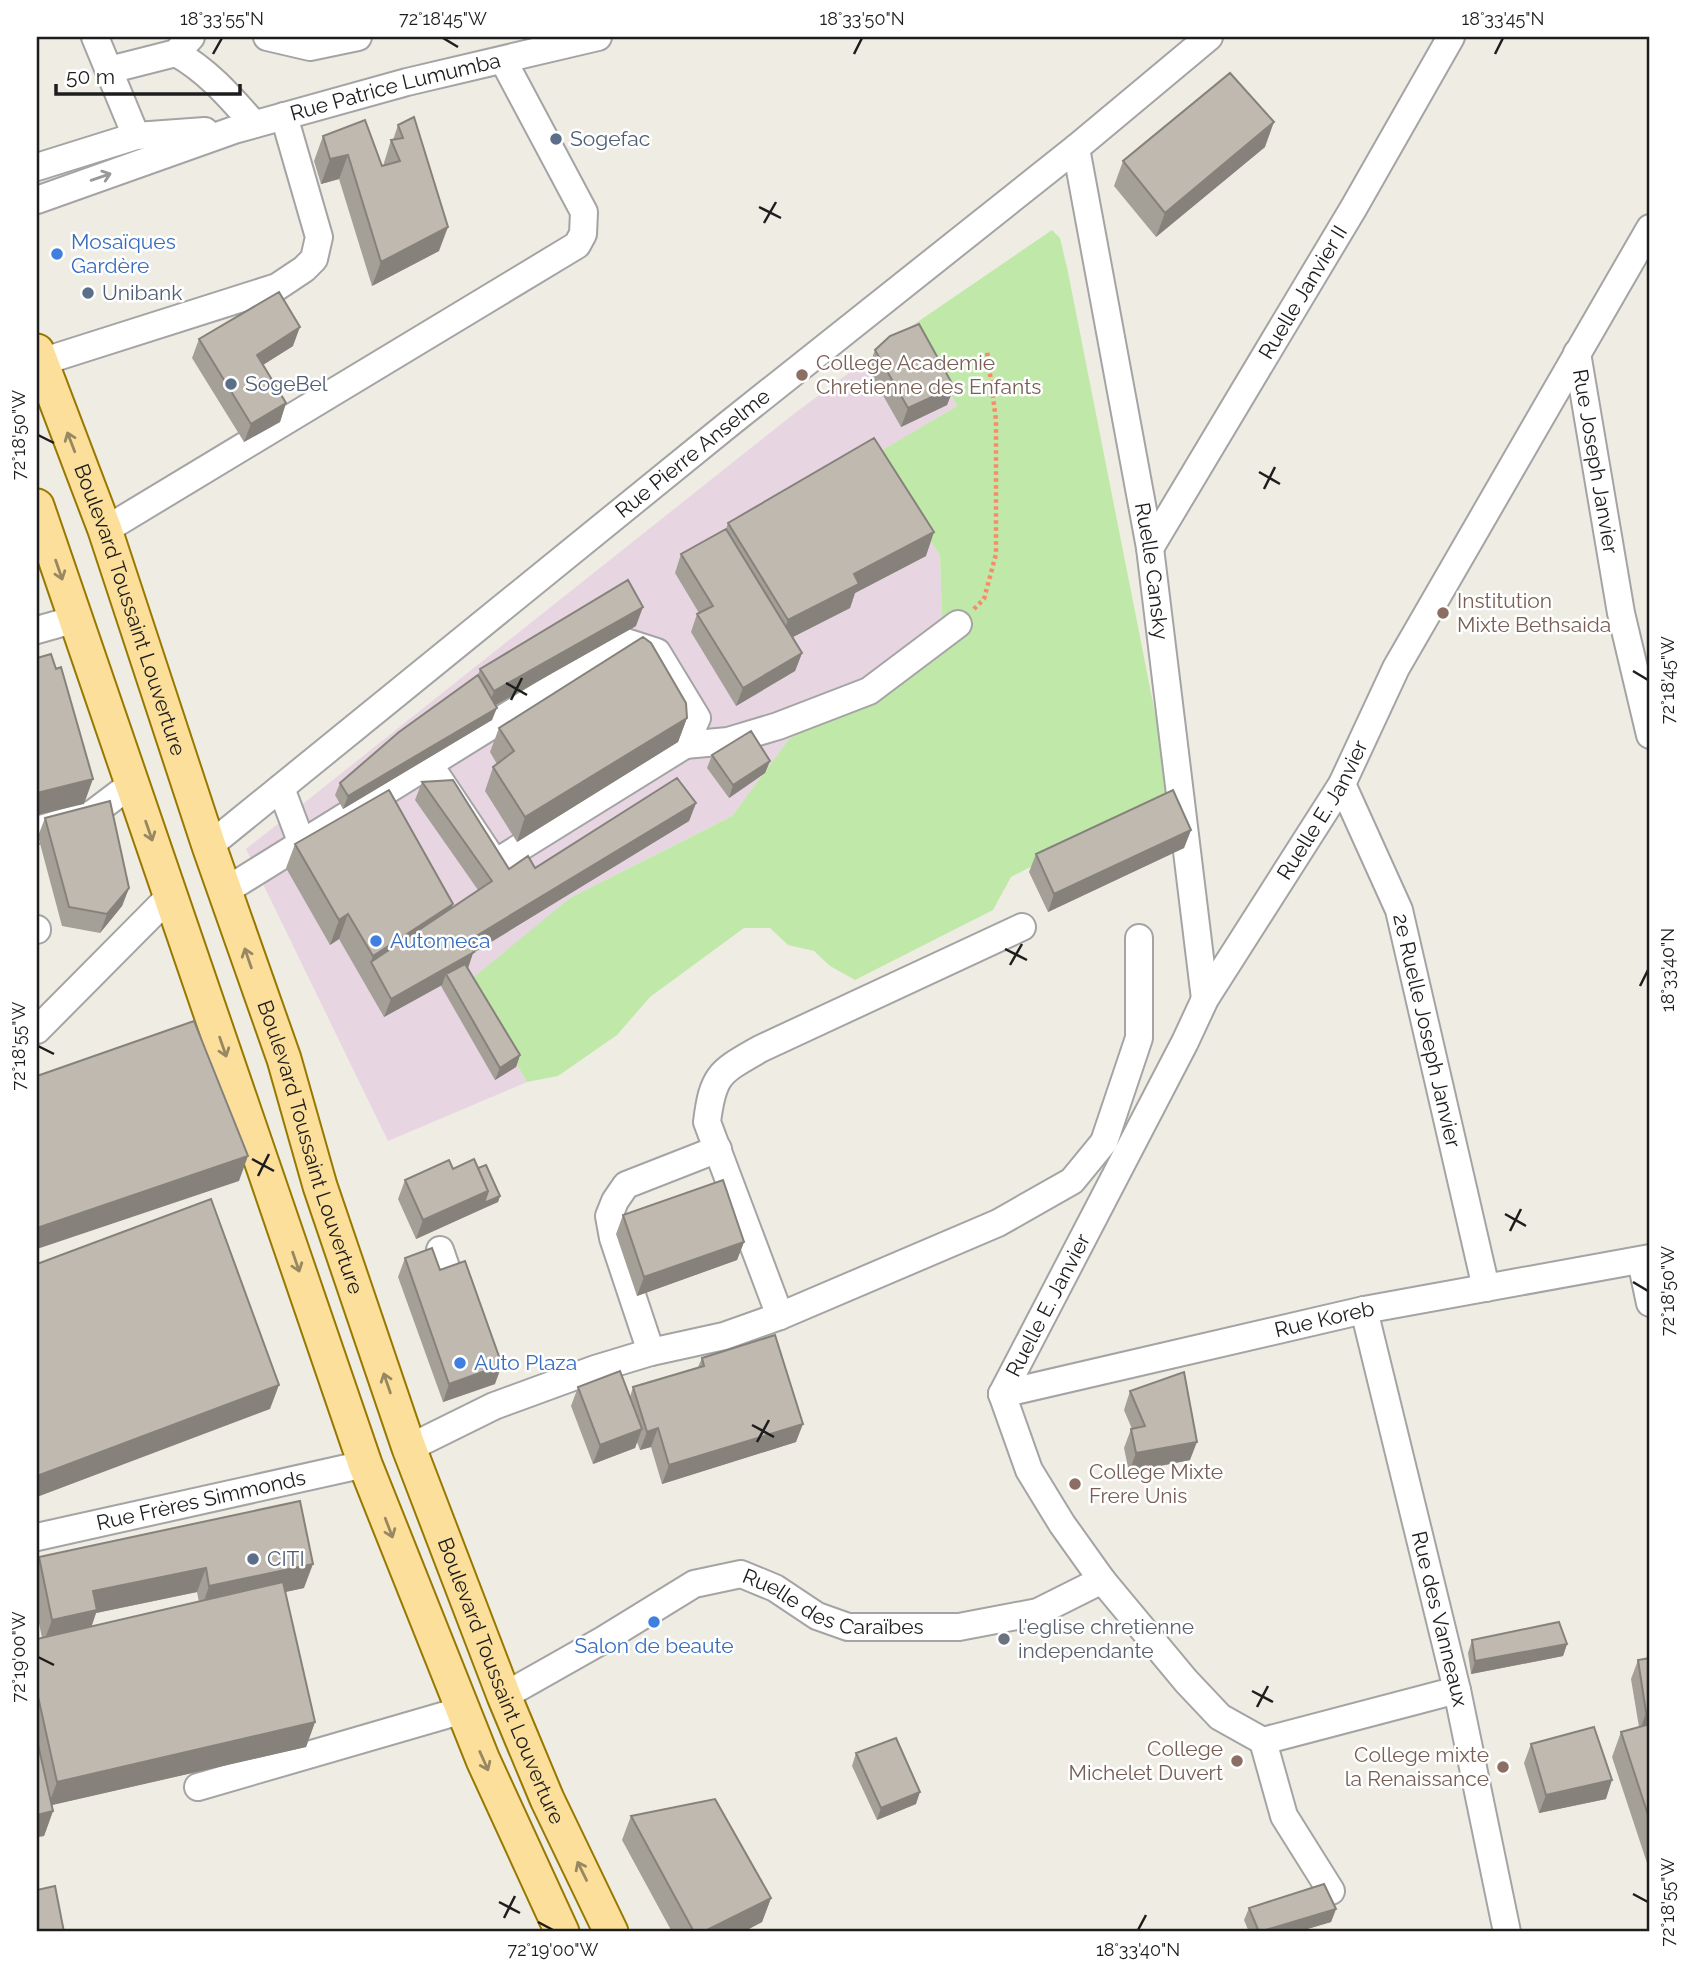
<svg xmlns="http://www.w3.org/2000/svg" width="1687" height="1969" font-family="Raleway,sans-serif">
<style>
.industrial{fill:#e8d5e2}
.grass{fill:#c0e9a9}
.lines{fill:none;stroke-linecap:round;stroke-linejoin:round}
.minor-casing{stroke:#a4a4a4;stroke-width:30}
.major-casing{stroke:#977800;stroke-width:37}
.path{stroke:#fa8b69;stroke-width:4.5;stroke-dasharray:3.5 3.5;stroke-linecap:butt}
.minor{stroke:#fff;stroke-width:26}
.major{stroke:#fcdf9b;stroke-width:33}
.wall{fill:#a49f97;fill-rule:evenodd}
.shaded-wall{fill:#86827b}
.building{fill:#bfb9b0;stroke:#86827b;stroke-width:2}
.oneway{stroke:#999}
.oneway2{stroke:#988862}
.ticks{fill:none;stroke:#1d1d1d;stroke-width:2.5}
.service-dot{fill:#5c6f8a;stroke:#fff;stroke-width:2.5}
.shop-dot{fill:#3f7fe0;stroke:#fff;stroke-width:2.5}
.education-dot{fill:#8d6e63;stroke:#fff;stroke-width:2.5}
.worship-dot{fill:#6b7280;stroke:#fff;stroke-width:2.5}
.labels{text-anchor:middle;stroke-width:5;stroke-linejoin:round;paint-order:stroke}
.street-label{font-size:21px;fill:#1d1d1d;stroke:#fff}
.service-label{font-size:21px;fill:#4e5e75;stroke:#fff;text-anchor:start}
.shop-label{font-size:21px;fill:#366cbe;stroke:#fff;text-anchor:start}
.education-label{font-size:21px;fill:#785e54;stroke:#fff;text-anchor:start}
.worship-label{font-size:21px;fill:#5b616d;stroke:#fff;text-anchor:start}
.neatline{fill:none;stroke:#1d1d1d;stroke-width:2.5}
.ticks-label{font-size:18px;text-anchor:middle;fill:#1d1d1d}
</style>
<rect width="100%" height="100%" fill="#efece3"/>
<path class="industrial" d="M916 323 957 406 871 458 940 555 943 654 789 739 732 816 570 898 468 985 527 1082 388 1141 246 849 795 413Z"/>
<path class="grass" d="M1052 230 1060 238 1068 272 1171 794 1011 877 993 910 855 980 830 966 814 951 788 945 770 928H744L650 997 617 1035 558 1076 527 1082 468 984 474 977 570 898 732 816 789 739 943 654 940 555 871 457 957 406 916 323Z"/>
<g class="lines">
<defs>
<g id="minor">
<path d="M95 37 136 136"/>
<path d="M267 37 310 47 358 37"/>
<path d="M176 53C208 71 230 97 254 124"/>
<path d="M109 70 176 53 191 37"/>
<path id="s1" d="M1076 148 1150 548 1205 999"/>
<path d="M37 167 136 136 205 131"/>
<path id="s2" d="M37 200 234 130 407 82 598 37"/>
<path id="s3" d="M1577 353 1621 613 1650 735"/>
<path d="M41 362 277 287 304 269 314 259 319 237 284 116"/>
<path d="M105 530 577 245 583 234 584 212 503 60"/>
<path id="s4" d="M1150 548 1353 209 1451 37"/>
<path d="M37 630 76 619"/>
<path d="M685 745 728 741 778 726 869 691 958 624"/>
<path id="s5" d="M1342 784 1399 910 1486 1288"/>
<path d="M281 788 302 844"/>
<path d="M37 830 92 814 133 783"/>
<path id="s6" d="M209 846 730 423 1076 148 1209 37"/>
<path d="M225 891 626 642 657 652 697 718 685 745 495 863 429 764"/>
<path d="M37 929V930"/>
<path d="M37 1030 171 895"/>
<path d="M440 1250 458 1302"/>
<path d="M1641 1261 1650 1303"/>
<path id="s7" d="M1364 1310 1457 1690 1507 1932"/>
<path d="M780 1316 707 1122C713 1074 720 1072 760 1049L1022 927"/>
<path d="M651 1352 613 1238 609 1216 615 1201 626 1185 718 1149"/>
<path id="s8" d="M1002 1394 1185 1042 1205 999 1342 784 1396 668 1650 228"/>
<path id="s9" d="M1002 1394 1364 1310 1650 1258"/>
<path d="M1002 1394 1029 1470 1062 1524 1102 1580 1186 1681 1220 1717 1263 1741 1457 1690"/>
<path d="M409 1448 494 1406 595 1369 651 1352 724 1336 780 1316 998 1223 1072 1181 1104 1142 1139 1038V938"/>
<path id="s10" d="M37 1537 365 1464"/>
<path id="s11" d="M504 1696 603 1640 694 1584 741 1574 775 1588 817 1616 848 1627H959L1038 1612 1102 1580"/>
<path d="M1263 1741 1284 1816 1331 1891"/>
<path d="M198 1787 463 1710"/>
</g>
<g id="major">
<path id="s12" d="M37 351 105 530 209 846 284 1059 320 1186 409 1448 504 1696 547 1799 611 1932"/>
<path d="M37 506 365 1464 483 1760 562 1932"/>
</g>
</defs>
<use href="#minor" class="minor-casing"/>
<use href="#major" class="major-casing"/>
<path class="path" d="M974 609 984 599 996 554V420L987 351"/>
<use href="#minor" class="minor"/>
<use href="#major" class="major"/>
</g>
<path class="wall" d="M398 125 439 251 372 286 339 179 321 184 314 161 323 136 383 166 391 140H393Z
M1265 147 1156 237 1114 186 1123 161Z
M199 339 293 346 263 365 286 403 280 422 244 442 192 358Z
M875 350 954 387 947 405 901 427 868 369Z
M728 523 926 556 855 593 850 608 793 637 802 653 795 671 736 706 691 632 697 614 699 613 675 573 681 554 726 529Z
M636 626 495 705 492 720 343 809 335 795 340 783 478 675 480 669Z
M687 718 678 742 517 842 485 791 493 767 497 764 490 752 499 728Z
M712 755 770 761 765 773 729 798 707 768Z
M422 782 509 869 535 868 696 803 689 821 473 953 468 969 520 1055 516 1067 495 1080 441 986 442 985 384 1017 339 939 330 945 286 868 295 844 452 908 478 890 415 800Z
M45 818 129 888 122 906 100 933 62 926 38 836Z
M1191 830 1184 848 1048 912 1029 872 1036 854Z
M478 1168 500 1196 498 1202 416 1239 398 1199 405 1180 453 1169Z
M623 1215 744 1242 737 1260 637 1296 616 1234Z
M405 1258 440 1270 495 1384 443 1402 398 1277Z
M702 1358 796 1442 662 1484 651 1447 640 1450 637 1442 635 1448 593 1464 571 1406 578 1387 630 1397 633 1387 698 1367Z
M1130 1391 1190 1460 1129 1472 1124 1448 1131 1429H1132L1124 1410Z
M300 1501 304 1588 285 1592 315 1722 306 1747 51 1805 53 1811 44 1836 37 1837V1639L42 1638 37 1613V1563L39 1557ZM197 1592 199 1602 91 1627 96 1613Z
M1472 1640 1567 1644 1563 1656 1471 1674 1468 1653Z
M1650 1658V1872L1612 1757 1621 1732 1639 1727 1631 1679 1638 1660Z
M1531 1744 1606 1799 1539 1813 1524 1763Z
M856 1753 916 1804 877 1820 852 1766Z
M631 1816 771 1898 762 1922 743 1932H672L622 1840Z
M1249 1908 1336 1909 1331 1922 1297 1932H1249L1244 1920Z"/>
<path class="shaded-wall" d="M1274 122 1265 147 1156 237 1165 213Z
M348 155 339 179 321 184 330 159Z
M448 227 439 251 372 286 381 262Z
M300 327 293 346 250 373 257 355Z
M954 387 947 405 901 427 908 408Z
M286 403 280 422 244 442 251 424Z
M934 532 926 556 855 593 850 608 779 644 788 620 854 574Z
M643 607 636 626 487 710 494 691Z
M802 653 795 671 736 706 743 688Z
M497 708 492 720 343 809 348 796Z
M687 718 678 742 517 842 525 817Z
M770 761 765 773 729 798 733 785Z
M93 779 84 804 37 815V793Z
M696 803 689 821 473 953 467 970 446 974 442 985 384 1017 391 999 468 941Z
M1191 830 1184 848 1048 912 1054 894Z
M129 888 122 906 100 933 107 914Z
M453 904 444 929 371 962 373 956Z
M348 914 339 939 330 945 339 920Z
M520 1055 516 1067 495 1080 500 1068Z
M248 1156 239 1181 37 1249V1228Z
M488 1191 482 1209 416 1239 423 1220Z
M500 1196 498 1202 482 1209 484 1203Z
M744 1242 737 1260 637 1296 644 1277Z
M502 1365 495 1384 443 1402 449 1384Z
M279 1385 270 1409 37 1497V1476Z
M803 1424 796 1442 662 1484 669 1465Z
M658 1428 651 1447 640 1450 647 1432Z
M642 1429 635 1448 593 1464 600 1445Z
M1197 1442 1190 1460 1129 1472 1136 1453Z
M313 1564 304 1588 201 1610 209 1586Z
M206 1568 197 1592 96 1613 89 1634 43 1644 52 1620 93 1591Z
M1567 1644 1563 1656 1471 1674 1475 1661Z
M1646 1712H1650V1729L1640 1731Z
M315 1722 306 1747 48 1806 57 1782Z
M1612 1780 1606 1799 1539 1813 1546 1795Z
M920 1792 916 1804 877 1820 881 1808Z
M53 1811 44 1836 37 1837V1815Z
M771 1898 762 1922 743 1932H703Z
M1336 1909 1331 1922 1297 1932H1260Z"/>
<path class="building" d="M1230 73 1274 122 1165 213 1123 161Z
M414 117 448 227 381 262 348 155 330 159 323 136 365 120 382 166 400 161 391 140 403 138 398 125Z
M279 292 300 327 257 355 286 403 251 424 199 339Z
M919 324 954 387 908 408 875 350 890 336Z
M874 438 934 532 854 574 859 584 788 620 728 523Z
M726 529 802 653 743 688 697 614 713 606 681 554Z
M628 580 643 607 494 691 480 669Z
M643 637 651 643 686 703 687 718 525 817 493 767 514 751 499 728Z
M51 654 56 669 61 667 93 779 37 793V658Z
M478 675 497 708 348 796 340 783 399 732Z
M751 731 770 761 733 785 712 755Z
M677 778 696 803 468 941 474 952 391 999 371 962 492 881 422 782 453 780 509 869 528 856 535 868Z
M389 790 453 904 373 956 348 914 339 920 295 844Z
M1173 790 1191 830 1054 894 1036 854Z
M110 801 129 888 107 914 69 907 45 818Z
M465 964 520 1055 500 1068 446 974Z
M194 1021 248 1156 37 1228V1076Z
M474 1159 488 1191 423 1220 405 1180 449 1160 453 1169Z
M486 1165 500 1196 484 1203 488 1191 478 1168Z
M723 1180 744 1242 644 1277 623 1215Z
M211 1199 279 1385 37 1476V1264Z
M432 1248 440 1270 465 1261 502 1365 449 1384 405 1258Z
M775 1335 803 1424 669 1465 658 1428 647 1432 633 1387 704 1366 702 1358Z
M620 1371 642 1429 600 1445 578 1387Z
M1184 1372 1197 1442 1136 1453 1131 1429 1145 1426 1130 1391Z
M300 1501 313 1564 209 1586 206 1568 93 1591 97 1610 52 1620 39 1557Z
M283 1582 315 1722 57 1782 37 1692V1639Z
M1559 1622 1567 1644 1475 1661 1472 1640Z
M1650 1658V1712H1646L1638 1660Z
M1650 1724V1821L1621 1732Z
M1594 1727 1612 1780 1546 1795 1531 1744Z
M896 1738 920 1792 881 1808 856 1753Z
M37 1740 53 1811 37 1815Z
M715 1799 771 1898 703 1932H694L631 1816Z
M1324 1884 1336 1909 1259 1932 1249 1908Z
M55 1886 64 1932H37V1890Z"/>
<defs><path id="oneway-shaft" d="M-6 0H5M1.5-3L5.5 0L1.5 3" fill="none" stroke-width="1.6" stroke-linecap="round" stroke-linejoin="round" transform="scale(1.75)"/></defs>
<use class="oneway" href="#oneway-shaft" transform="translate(101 177) rotate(-19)"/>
<g class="oneway2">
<use href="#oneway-shaft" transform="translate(71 442) rotate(-111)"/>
<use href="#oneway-shaft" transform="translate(59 570) rotate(71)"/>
<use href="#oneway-shaft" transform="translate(149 831) rotate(71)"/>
<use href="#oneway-shaft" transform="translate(248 958) rotate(-109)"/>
<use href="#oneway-shaft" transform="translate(223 1047) rotate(71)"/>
<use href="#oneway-shaft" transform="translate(296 1262) rotate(71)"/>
<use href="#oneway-shaft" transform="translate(387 1383) rotate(-109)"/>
<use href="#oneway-shaft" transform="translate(389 1528) rotate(69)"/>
<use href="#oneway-shaft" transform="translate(484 1761) rotate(66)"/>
<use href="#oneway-shaft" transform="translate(582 1871) rotate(-116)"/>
</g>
<path class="ticks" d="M443 38 458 47M213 54 222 38M854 54 862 38M1495 54 1503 38M759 207 781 218M764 223 776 202M38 435 54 443M1259 472 1280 484M1264 489 1275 467M1633 671 1648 680M506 683 527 695M511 700 522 678M1005 949 1027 960M1010 965 1022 944M1640 986 1648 970M38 1046 54 1054M252 1159 274 1171M258 1176 269 1154M1505 1214 1526 1226M1510 1231 1521 1209M1633 1282 1648 1291M752 1425 774 1437M757 1442 769 1420M38 1657 54 1665M1252 1691 1273 1702M1257 1707 1268 1686M1633 1894 1648 1902M499 1902 520 1913M504 1918 515 1896M538 1922 553 1930M1138 1930 1146 1915"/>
<g class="service-dot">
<circle cx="556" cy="139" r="7"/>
<circle cx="88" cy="293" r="7"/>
<circle cx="231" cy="384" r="7"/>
<circle cx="253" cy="1559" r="7"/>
</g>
<g class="shop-dot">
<circle cx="57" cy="254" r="7"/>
<circle cx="376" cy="941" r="7"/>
<circle cx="460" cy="1363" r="7"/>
<circle cx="654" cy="1622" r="7"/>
</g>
<g class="education-dot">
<circle cx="802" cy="375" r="7"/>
<circle cx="1443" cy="613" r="7"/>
<circle cx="1075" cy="1484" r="7"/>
<circle cx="1237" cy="1761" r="7"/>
<circle cx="1503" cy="1767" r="7"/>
</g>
<circle class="worship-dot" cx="1004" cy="1639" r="7"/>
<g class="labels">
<g class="street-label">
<text dy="7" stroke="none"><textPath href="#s2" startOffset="376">Rue Patrice Lumumba</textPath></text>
<text dy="7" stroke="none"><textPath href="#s4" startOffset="298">Ruelle Janvier II</textPath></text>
<text dy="7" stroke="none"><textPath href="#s6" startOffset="623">Rue Pierre Anselme</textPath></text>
<text dy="7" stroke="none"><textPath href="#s3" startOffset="110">Rue Joseph Janvier</textPath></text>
<text dy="7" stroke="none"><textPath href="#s1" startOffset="430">Ruelle Cansky</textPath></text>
<text dy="7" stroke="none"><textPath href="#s12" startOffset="275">Boulevard Toussaint Louverture</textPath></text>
<text dy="7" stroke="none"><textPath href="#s8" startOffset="667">Ruelle E. Janvier</textPath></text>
<text dy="7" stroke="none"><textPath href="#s5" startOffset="262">2e Ruelle Joseph Janvier</textPath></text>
<text dy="7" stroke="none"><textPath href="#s12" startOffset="842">Boulevard Toussaint Louverture</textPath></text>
<text dy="7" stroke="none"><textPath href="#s8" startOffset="100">Ruelle E. Janvier</textPath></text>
<text dy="7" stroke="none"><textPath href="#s9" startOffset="331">Rue Koreb</textPath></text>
<text dy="7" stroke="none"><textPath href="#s10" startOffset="168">Rue Frères Simmonds</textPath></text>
<text dy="7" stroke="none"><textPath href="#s11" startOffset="368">Ruelle des Caraïbes</textPath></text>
<text dy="7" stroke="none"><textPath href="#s7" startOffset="318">Rue des Vanneaux</textPath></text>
<text dy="7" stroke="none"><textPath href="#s12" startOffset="1409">Boulevard Toussaint Louverture</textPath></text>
</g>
<g class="service-label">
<text x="570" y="146">Sogefac</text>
<text x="102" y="300">Unibank</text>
<text x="245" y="391">SogeBel</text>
<text x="267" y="1566">CITI</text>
</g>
<g class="shop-label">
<text x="71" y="249">Mosaïques<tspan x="71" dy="24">Gardère</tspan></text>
<text x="390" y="948">Automeca</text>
<text x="474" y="1370">Auto Plaza</text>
<text x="654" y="1653" text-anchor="middle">Salon de beaute</text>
</g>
<g class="education-label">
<text x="816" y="370">College Academie<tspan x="816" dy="24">Chretienne des Enfants</tspan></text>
<text x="1457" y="608">Institution<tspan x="1457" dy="24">Mixte Bethsaida</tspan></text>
<text x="1089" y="1479">College Mixte<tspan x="1089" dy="24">Frere Unis</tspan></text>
<text x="1223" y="1756" text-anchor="end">College<tspan x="1223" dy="24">Michelet Duvert</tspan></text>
<text x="1489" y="1762" text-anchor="end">College mixte<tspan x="1489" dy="24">la Renaissance</tspan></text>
</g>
<g class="worship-label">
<text x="1018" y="1634">l'eglise chretienne<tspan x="1018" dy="24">independante</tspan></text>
</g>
</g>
<rect width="1687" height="1969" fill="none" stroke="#ffffff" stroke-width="77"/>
<path d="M56 84v10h184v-10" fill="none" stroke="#1d1d1d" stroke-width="3.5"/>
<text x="66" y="84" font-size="21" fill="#1d1d1d" stroke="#ffffff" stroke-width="5" paint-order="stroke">50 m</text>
<rect x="38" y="38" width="1610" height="1892" class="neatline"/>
<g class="ticks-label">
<text x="222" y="25">18°33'55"N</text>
<text x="443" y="25">72°18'45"W</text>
<text x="862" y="25">18°33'50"N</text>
<text x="1503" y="25">18°33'45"N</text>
<text transform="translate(19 435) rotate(-90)" y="6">72°18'50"W</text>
<text transform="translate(1668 680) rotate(-90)" y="6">72°18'45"W</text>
<text transform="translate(1668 970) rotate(-90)" y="6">18°33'40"N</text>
<text transform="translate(19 1046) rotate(-90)" y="6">72°18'55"W</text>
<text transform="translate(1668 1291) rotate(-90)" y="6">72°18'50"W</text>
<text transform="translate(19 1657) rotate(-90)" y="6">72°19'00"W</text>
<text transform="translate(1668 1902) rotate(-90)" y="6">72°18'55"W</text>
<text x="553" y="1956">72°19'00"W</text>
<text x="1138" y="1956">18°33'40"N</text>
</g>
</svg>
